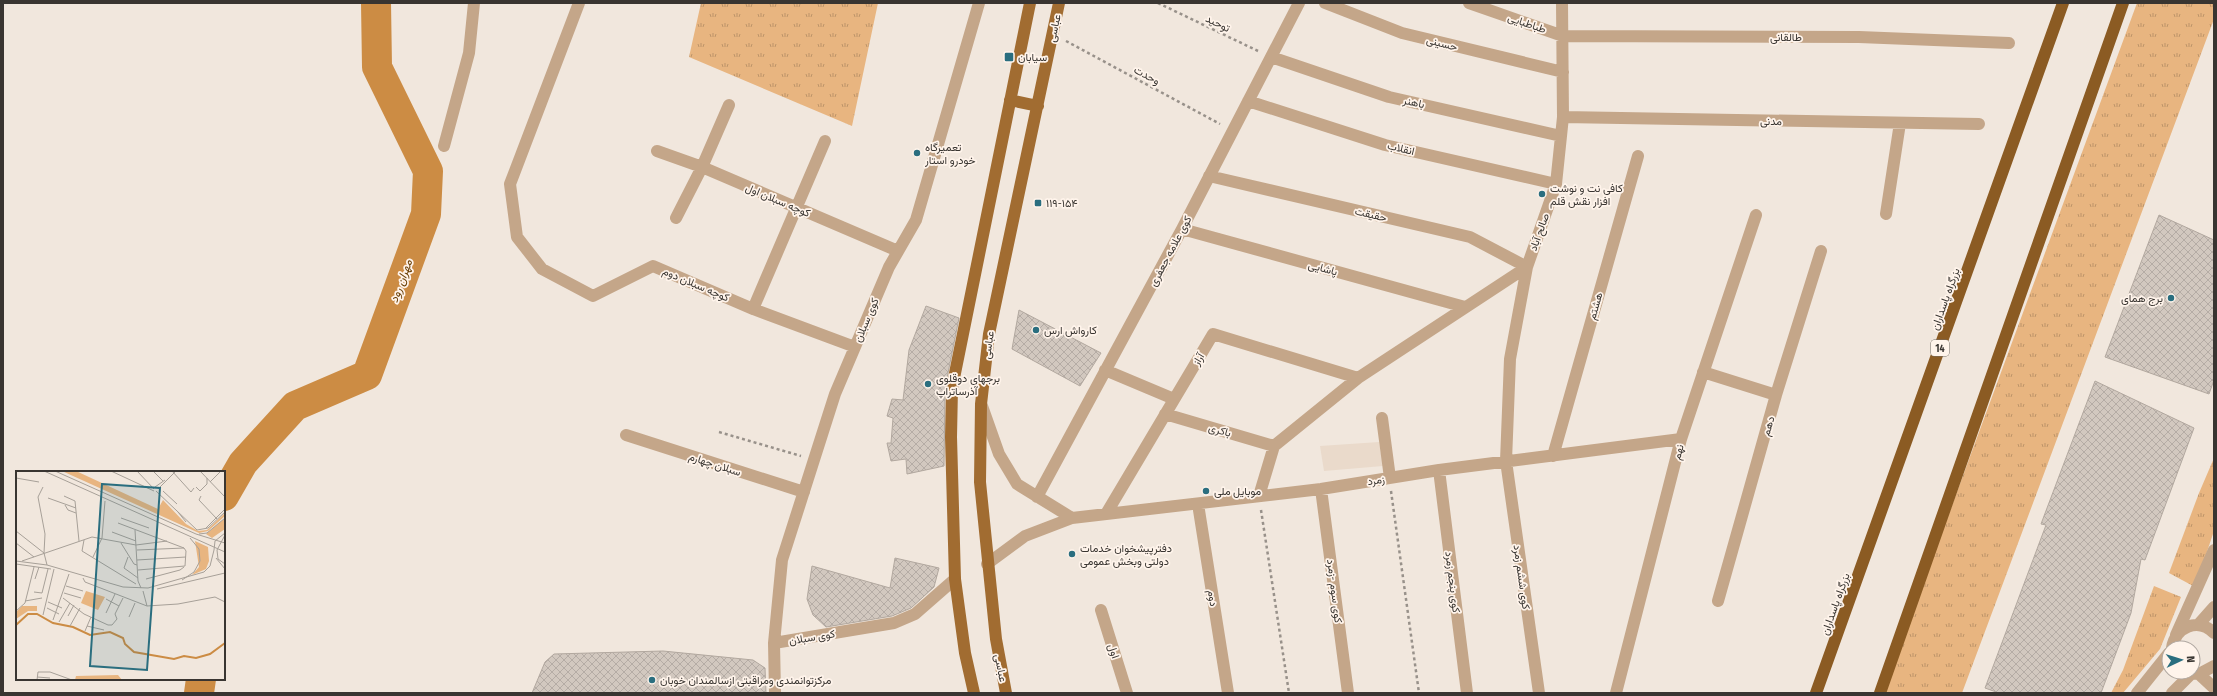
<svg xmlns="http://www.w3.org/2000/svg" width="2217" height="696" font-family="'Fira Sans Condensed',Vazirmatn,sans-serif">
<style>
.built{fill:#eadacb}
.grass{fill:url(#grass-tufts)}
.lines{fill:none;stroke-linecap:round;stroke-linejoin:round}
.river{stroke:#cc8c44;stroke-width:30}
.building{fill:url(#building-cross-hatch);stroke:#b2a89f}
.path{stroke:#98918a;stroke-width:2.5;stroke-dasharray:3 3;stroke-linecap:butt}
.minor{stroke:#c4a689;stroke-width:12}
.major{stroke:#a16c31;stroke-width:12}
.highway{stroke:#8b5b23;stroke-width:12}
.poi-dot{fill:#2a6e7f;stroke:#fff4eb;stroke-width:1.5}
.labels{text-anchor:middle;stroke-width:3.5;stroke-linejoin:round;paint-order:stroke}
.shield{fill:#fff4eb;stroke:#746e69;stroke-width:1}
.shield-label{font-size:10px;font-weight:bold;fill:#393531}
.street-label{font-size:11px;fill:#393531;stroke:#fff4eb}
.poi-label{font-size:11px;fill:#393531;stroke:#fff4eb;text-anchor:start}
.water-label{font-size:12px;font-style:italic;fill:#6a3f04;stroke:#fff4eb}
.inset-river{fill:none;stroke:#cc8c44;stroke-width:2}
.inset-road{fill:none;stroke:#a7a098;stroke-width:1}
.view{fill:#2a6e7f;fill-opacity:0.15;stroke:#2a6e7f;stroke-width:2}
.inset-edge{fill:none;stroke:#393531;stroke-width:2}
</style>
<defs>
<pattern id="grass-tufts" width="24" height="20" patternUnits="userSpaceOnUse"><rect width="24" height="20" fill="#e8b580"/><path d="M3 7l-1-3M5 7V3M7 7l1-3M15 17l-1-3M17 17v-4M19 17l1-3" fill="none" stroke="#bd9469"/></pattern>
<pattern id="building-cross-hatch" width="8" height="8" patternUnits="userSpaceOnUse"><rect width="8" height="8" fill="#d2c8bf"/><path d="M0 0l8 8M0 8l8-8" fill="none" stroke="#b5aca5"/></pattern>
</defs>
<rect width="100%" height="100%" fill="#f1e7dd"/>
<path class="built" d="M1379 442 1383 466 1324 471 1320 446Z"/>
<path class="grass" d="M701 3H878L852 126 689 57Z
M2137 3H2214V19L1962 693H1883Z
M2214 458V531L2195 587 2169 573 2199 493Z
M2154 586 2181 597 2160 649 2123 693H2111L2123 670Z"/>
<g class="lines">
<path class="river" d="M224 496 243 463 295 406 367 375 426 214 428 171 377 67 376 3
M199 693 201 679"/>
</g>
<path class="building" d="M2159 215 2214 240V380L2209 394 2105 357Z
M926 306 959 318 945 388 944 466 907 474 906 459 891 461 887 443H891L893 418 887 416 892 399 903 400 909 350Z
M1019 310 1101 353 1080 386 1012 349Z
M2095 381 2194 428 2145 560 2141 559 2131 613 2101 693H1999L1985 688 2046 525 2041 524Z
M895 558 939 568 934 587 911 608 892 616 826 627 813 615 807 599 812 566 890 588Z
M663 651 753 660 765 668 766 693H532L545 662 554 654Z"/>
<g class="lines">
<path class="path" d="M1158 3 1258 51
M1066 41 1220 124
M719 432 801 456
M1391 491 1419 693
M1261 510 1289 693"/>
<path class="minor" d="M579 3 510 184 517 237 542 269 593 296 653 266 753 309 855 347
M1325 3 1402 33 1563 72
M1469 3 1563 36 1859 37 2009 43
M1271 57 1389 97 1561 136
M1248 101 1385 145 1556 184
M1563 117 1979 124
M444 146 469 53 474 3
M657 151 702 167 898 251
M1209 176 1470 237 1527 267 1358 378 1274 446 1259 496
M1886 214 1900 123
M676 218 702 167 729 105
M1182 229 1465 307
M753 309 825 141
M1105 370 1174 399
M1703 372 1776 395
M982 406 999 454 1017 484 1072 518
M1165 414 1274 446
M1382 418 1390 478
M626 435 804 492
M1553 456 1638 156
M1439 470 1467 693
M1321 489 1348 693
M1037 497 1182 229 1299 3
M1198 504 1228 693
M1106 514 1213 334 1358 378
M987 564 1025 536 1072 518 1321 489 1439 470 1681 439
M1718 601 1776 395 1821 251
M1101 610 1127 693
M2198 625 2214 607
M2176 635 2214 550
M774 643 894 623 915 614 955 579
M2172 648C2175 627 2198 617 2214 633
M2187 672 2199 674 2214 666
M2199 674 2214 688
M775 693 774 643 782 560 835 394 889 267 916 220 979 3
M1539 693 1506 461 1510 359 1527 267 1556 184 1563 117 1562 3
M1616 693 1681 439 1756 215
M2137 693 2169 653
M2172 693 2191 674"/>
<path class="major" d="M1010 100 1038 106
M974 693 965 653 955 579 951 437 952 388 1030 3
M1006 693 996 639 980 482 981 404 989 334 1059 3"/>
<path class="highway" d="M1816 693 2063 3
M1880 693 2123 3"/>
</g>
<g class="poi-dot">
<rect x="1004" y="52" width="10" height="10" rx="2"/>
<circle cx="917" cy="153" r="4"/>
<circle cx="1542" cy="194" r="4"/>
<rect x="1034" y="199" width="8" height="8" rx="2"/>
<circle cx="2171" cy="298" r="4"/>
<circle cx="1036" cy="330" r="4"/>
<circle cx="928" cy="384" r="4"/>
<circle cx="1206" cy="491" r="4"/>
<circle cx="1072" cy="554" r="4"/>
<circle cx="652" cy="680" r="4"/>
</g>
<g class="labels">
<rect class="shield" x="1931" y="340" width="18" height="16" rx="3"/>
<g class="shield-label">
<text x="1940" y="352">14</text>
</g>
<g class="street-label">
<text transform="translate(1218 23) rotate(26)" y="4">توحید</text>
<text transform="translate(1527 23) rotate(19)" y="4">طباطبایی</text>
<text transform="translate(1054 28) rotate(-78)" y="4">عباسى</text>
<text x="1786" y="41">طالقانی</text>
<text transform="translate(1442 43) rotate(14)" y="4">حسینی</text>
<text transform="translate(1147 75) rotate(28)" y="4">وحدت</text>
<text transform="translate(1414 102) rotate(13)" y="4">باهنر</text>
<text transform="translate(1771 121) rotate(1)" y="4">مدنی</text>
<text transform="translate(1401 148) rotate(13)" y="4">انقلاب</text>
<text transform="translate(778 200) rotate(23)" y="4">کوچه سبلان اول</text>
<text transform="translate(1371 214) rotate(13)" y="4">حقیقت</text>
<text transform="translate(1539 232) rotate(-70)" y="4">صالح آباد</text>
<text transform="translate(1170 251) rotate(-62)" y="4">کوی علامه جعفری</text>
<text transform="translate(1323 268) rotate(15)" y="4">پاشایی</text>
<text transform="translate(696 284) rotate(23)" y="4">کوچه سبلان دوم</text>
<text transform="translate(1945 299) rotate(-70)" y="4">بزرگراه پاسداران</text>
<text transform="translate(1595 306) rotate(-74)" y="4">هشتم</text>
<text transform="translate(866 320) rotate(-67)" y="4">کوی سبلان</text>
<text transform="translate(988 345) rotate(-82)" y="4">عباسى</text>
<text transform="translate(1198 359) rotate(-59)" y="4">آراز</text>
<text transform="translate(1768 426) rotate(-74)" y="4">دهم</text>
<text transform="translate(1220 430) rotate(16)" y="4">باکری</text>
<text transform="translate(1678 452) rotate(-76)" y="4">نهم</text>
<text transform="translate(715 464) rotate(18)" y="4">سبلان چهارم</text>
<text transform="translate(1376 480) rotate(-9)" y="4">زمرد</text>
<text transform="translate(1522 577) rotate(82)" y="4">کوی ششم زمرد</text>
<text transform="translate(1453 582) rotate(83)" y="4">کوی پنجم زمرد</text>
<text transform="translate(1335 591) rotate(83)" y="4">کوی سوم -زمرد</text>
<text transform="translate(1213 598) rotate(81)" y="4">دوم</text>
<text transform="translate(1835 604) rotate(-70)" y="4">بزرگراه پاسداران</text>
<text transform="translate(812 637) rotate(-9)" y="4">کوی سبلان</text>
<text transform="translate(1114 651) rotate(72)" y="4">اول</text>
<text transform="translate(1001 668) rotate(79)" y="4">عباسى</text>
</g>
<g class="poi-label">
<text x="1018" y="61">سیابان</text>
<text x="925" y="151">تعمیرگاه<tspan x="925" dy="13">خودرو استار</tspan></text>
<text x="1550" y="192">کافی نت و نوشت<tspan x="1550" dy="13">افزار نقش قلم</tspan></text>
<text x="1046" y="207">۱۱۹-۱۵۴</text>
<text x="2163" y="302" text-anchor="end">برج همای</text>
<text x="1044" y="334">کارواش ارس</text>
<text x="936" y="382">برجهای دوقلوی<tspan x="936" dy="13">آذرساتراپ</tspan></text>
<text x="1214" y="495">موبایل ملی</text>
<text x="1080" y="552">دفترپیشخوان خدمات<tspan x="1080" dy="13">دولتی وبخش عمومی</tspan></text>
<text x="660" y="684">مرکزتوانمندی ومراقبتی ازسالمندان خوبان</text>
</g>
<g class="water-label">
<text transform="translate(401 281) rotate(-70)" y="4">مهران رود</text>
</g>
</g>
<g transform="translate(16 471)">
<rect width="209" height="209" fill="#f1e7dd"/>
<path d="M46 0H60L142 38 147 29 170 53 182 60 191 59 209 42V45L192 60 183 62ZM209 47V58L196 67 190 63ZM179 70 192 76 193 90 190 98 176 104 183 96ZM70 120 89 126 82 139 65 132ZM6 135H21V140H12L0 148V141ZM102 204 106 209H59L60 205Z" fill="#e8b580"/>
<path class="inset-river" d="M0 154 12 143H21L37 152 57 156 74 164 94 161 107 167 109 173 118 181 158 188 168 185 180 187 194 183 209 172"/>
<path class="inset-road" d="M28 0 209 81M39 0 180 63 209 72M95 0 138 20M121 0 138 18M137 0 147 10M156 0 175 21 178 17M184 0 209 26M0 7 23 11M194 11 205 0M27 16 22 26 29 63 28 82M139 16 149 9M180 16 184 20 191 13V7M142 18 160 0M140 20 181 59 192 57 209 41M147 20 161 33M48 25 59 30 63 70M185 25 183 29 201 48M32 27 60 37M49 34 52 39 60 42M162 41 170 51M105 47 133 57M102 52 168 77 170 80 169 95M189 58 209 38M119 59 122 110 125 117M0 60 28 82M96 61 120 70M183 63 191 62 209 47M209 64 201 79 202 88 209 93M68 69 66 80 120 113M0 72 18 86M105 72 118 93 121 94M121 79 168 77M198 79 199 70 209 62M28 82 31 94M77 86 86 67 89 30M112 86 108 97 122 107M200 87 209 98M121 89 170 86M0 90 31 94 107 116 132 117 188 101 194 95 198 79M6 90 76 66 120 74 151 70M0 93 35 98M122 99 169 95M67 107 69 111 131 135 162 133 199 126 209 131M19 108 23 96M130 108 164 99 168 96M166 109 178 101 184 90 183 78 174 67M50 115 67 120M141 118 209 102M127 120 131 135M18 121 26 122 32 98M48 122 65 127M47 127 68 143 92 154H96L101 148 99 143 107 127M90 128 103 135M9 130 26 127M32 131 46 137M31 137 43 143M0 140 9 132 18 96M90 142 99 123M27 144 38 98M52 145 58 134M113 146 119 132M37 149 53 103M43 151 54 132M54 155 64 137M71 155 88 159M69 160 75 146M21 206 34 207M21 209 22 201H34L56 209"/>
<path class="view" d="M86 13 144 17 131 199 74 195Z"/>
<rect width="209" height="209" class="inset-edge"/>
</g>
<rect width="2217" height="696" fill="none" stroke="#393531" stroke-width="8"/>
<g transform="translate(2181 660) rotate(86)"><circle r="19" fill="#fff4eb" stroke="#b0a8a1"/>
<path d="M0-3L7 15L0 10L-7 15Z" fill="#2a6e7f"/>
<text y="-6" font-size="11" font-weight="bold" text-anchor="middle" fill="#393531">N</text>
</g>
</svg>
